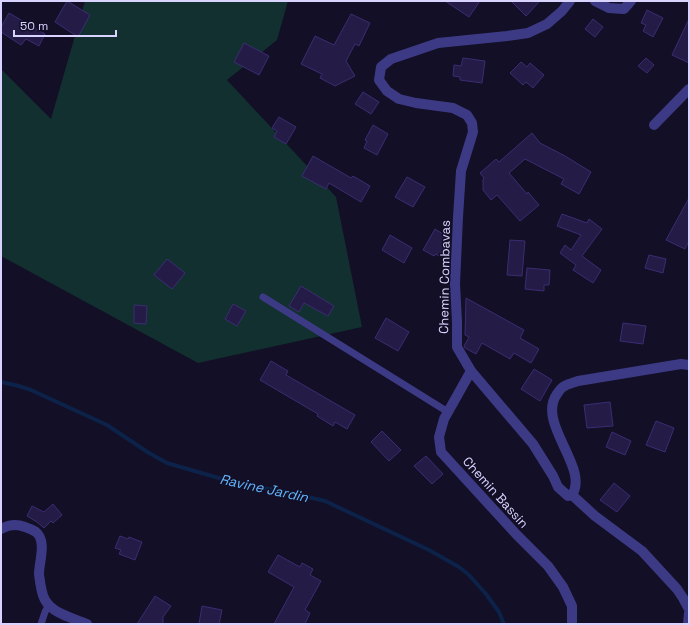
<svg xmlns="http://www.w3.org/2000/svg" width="690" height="625" font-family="'Space Grotesk',sans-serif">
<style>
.green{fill:#12302f}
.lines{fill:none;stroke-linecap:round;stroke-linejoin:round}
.stream{stroke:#0c2248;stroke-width:4}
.building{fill:#241b47;stroke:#3b2d73}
.service{stroke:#3d3a85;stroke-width:7}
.minor{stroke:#3d3a85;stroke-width:10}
.tertiary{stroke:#3d3a85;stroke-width:10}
.labels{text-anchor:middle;stroke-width:3;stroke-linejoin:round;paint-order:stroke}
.street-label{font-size:13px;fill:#d9d4ff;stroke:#130f26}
.water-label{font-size:14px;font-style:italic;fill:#62b6ff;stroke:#130f26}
</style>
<rect width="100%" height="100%" fill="#130f26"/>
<path class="green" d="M85 1H288L277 40 227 80 336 197 362 327 198 363 1 256V69L51 119Z"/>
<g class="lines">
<path class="stream" d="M1 382 19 386 31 390 107 425 149 453 167 463 236 483 291 493 325 501 429 550 459 567 469 575 486 594 499 612 504 624"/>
</g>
<path class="building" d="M67 1 90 15 78 37 55 22Z
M445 1H480L469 17Z
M511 1H540L526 16Z
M647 10 663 18 653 37 643 31 646 25 641 23Z
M9 13 45 34 39 46 26 39 21 45 1 32V27Z
M351 14 370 23 359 46 355 44 346 61 355 76 335 86 320 78 322 74 301 64 315 36 334 45Z
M593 19 603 27 595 37 585 29Z
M689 19V63L672 55Z
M244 43 269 56 259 75 234 62Z
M463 58 485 61 482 83 460 80V77L453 76 454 65 461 66Z
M646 58 654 65 647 73 638 66Z
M521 62 527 67 530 63 544 75 533 88 526 82 523 85 510 73Z
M363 92 379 102 371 114 355 104Z
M279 117 296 127 286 144 274 137 277 131 272 128Z
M373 125 388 134 377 155 364 148 367 141 365 140Z
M532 133 540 143 565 156 591 172 579 194 561 184 564 179 525 159 509 173 527 194 528 192 539 205 520 221 497 195 491 200 483 190V179L484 178 480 173 496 159 499 162Z
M313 156 351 178 353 176 370 186 361 202 329 183 326 189 302 176Z
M407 177 425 187 413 207 395 197Z
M689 198V241L685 249 666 240Z
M562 214 587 223 589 219 602 229 582 256 601 270 593 283 573 270 576 265 560 253 565 245 571 250 581 235 557 226Z
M435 229 446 236 444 241 447 243 439 256 436 254 434 256 423 250Z
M390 235 412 248 404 263 382 250Z
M510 240 525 241 522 276 507 275Z
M649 255 666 259 663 273 645 268Z
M167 259 185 273 172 289 154 275Z
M527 268 550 270 549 285H544V291L525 289Z
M301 286 334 306 328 316 304 303 299 312 289 306Z
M466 298 524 330 520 338 539 349 531 363 514 353 510 359 482 343 476 354 465 348 464 346 469 337 465 335Z
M233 304 246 311 237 326 225 319Z
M134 305 147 306 146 324 134 323Z
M386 318 409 332 398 351 375 338Z
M623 323 646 326 643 344 620 341Z
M271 361 288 371 286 375 355 415 347 429 335 422 333 426 317 416 318 414 260 380Z
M534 369 552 380 540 401 521 389Z
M610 402 613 426 587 428 584 405Z
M656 421 674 428 665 452 646 445Z
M382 431 401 450 389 461 371 442Z
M612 432 631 441 625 455 606 447Z
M426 456 443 474 432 484 414 466Z
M614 483 630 496 617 512 600 500Z
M53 504 62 515 53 523 51 521 44 528 37 522 27 516 32 506 44 512Z
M120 536 128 539 129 537 142 542 135 560 119 554 121 550 115 548Z
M278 555 300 567 302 563 313 569 310 575 321 581 305 610 310 613 305 624H274L294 587 268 572Z
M155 596 171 606 163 617V624H137Z
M202 606 222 610 219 624H199Z"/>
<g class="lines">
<path class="service" d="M263 297 448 412
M41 624 45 612 49 605"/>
<path class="minor" d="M595 1 609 8 624 9 631 1
M654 125 689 89
M471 371 444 419 439 437 441 452 516 534 548 566 563 587 572 606V624
M572 495 595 516 642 551 677 589 683 598 689 609
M1 529C8 525 17 524 25 527 28 528 33 530 36 532 47 541 39 562 39 574 40 582 41 593 45 600 53 614 73 618 87 624
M688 624 689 613"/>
<path class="tertiary" d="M570 1 562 11 547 24 528 33 507 36 438 43 391 59 381 67 379 80 387 91 399 99 416 103 453 108 467 115 472 123 473 132 461 171 458 217 455 284 457 322V347L471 371 533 444 553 476 558 487 568 496 572 495C590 468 536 423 557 394 559 391 561 388 563 387 567 384 573 383 578 381L681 364 689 365"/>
</g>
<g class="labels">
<g class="street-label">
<text transform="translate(444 277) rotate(-89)" y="5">Chemin Combavas</text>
<text transform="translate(496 492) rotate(48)" y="5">Chemin Bassin</text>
</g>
<g class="water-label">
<text transform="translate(264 488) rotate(12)" y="5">Ravine Jardin</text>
</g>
</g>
<rect width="690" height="625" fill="none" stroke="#d9d4ff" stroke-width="4"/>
<path d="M14 30v6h102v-6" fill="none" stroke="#d9d4ff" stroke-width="2"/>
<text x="20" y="30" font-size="12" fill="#d9d4ff" stroke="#130f26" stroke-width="3" paint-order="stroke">50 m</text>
</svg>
